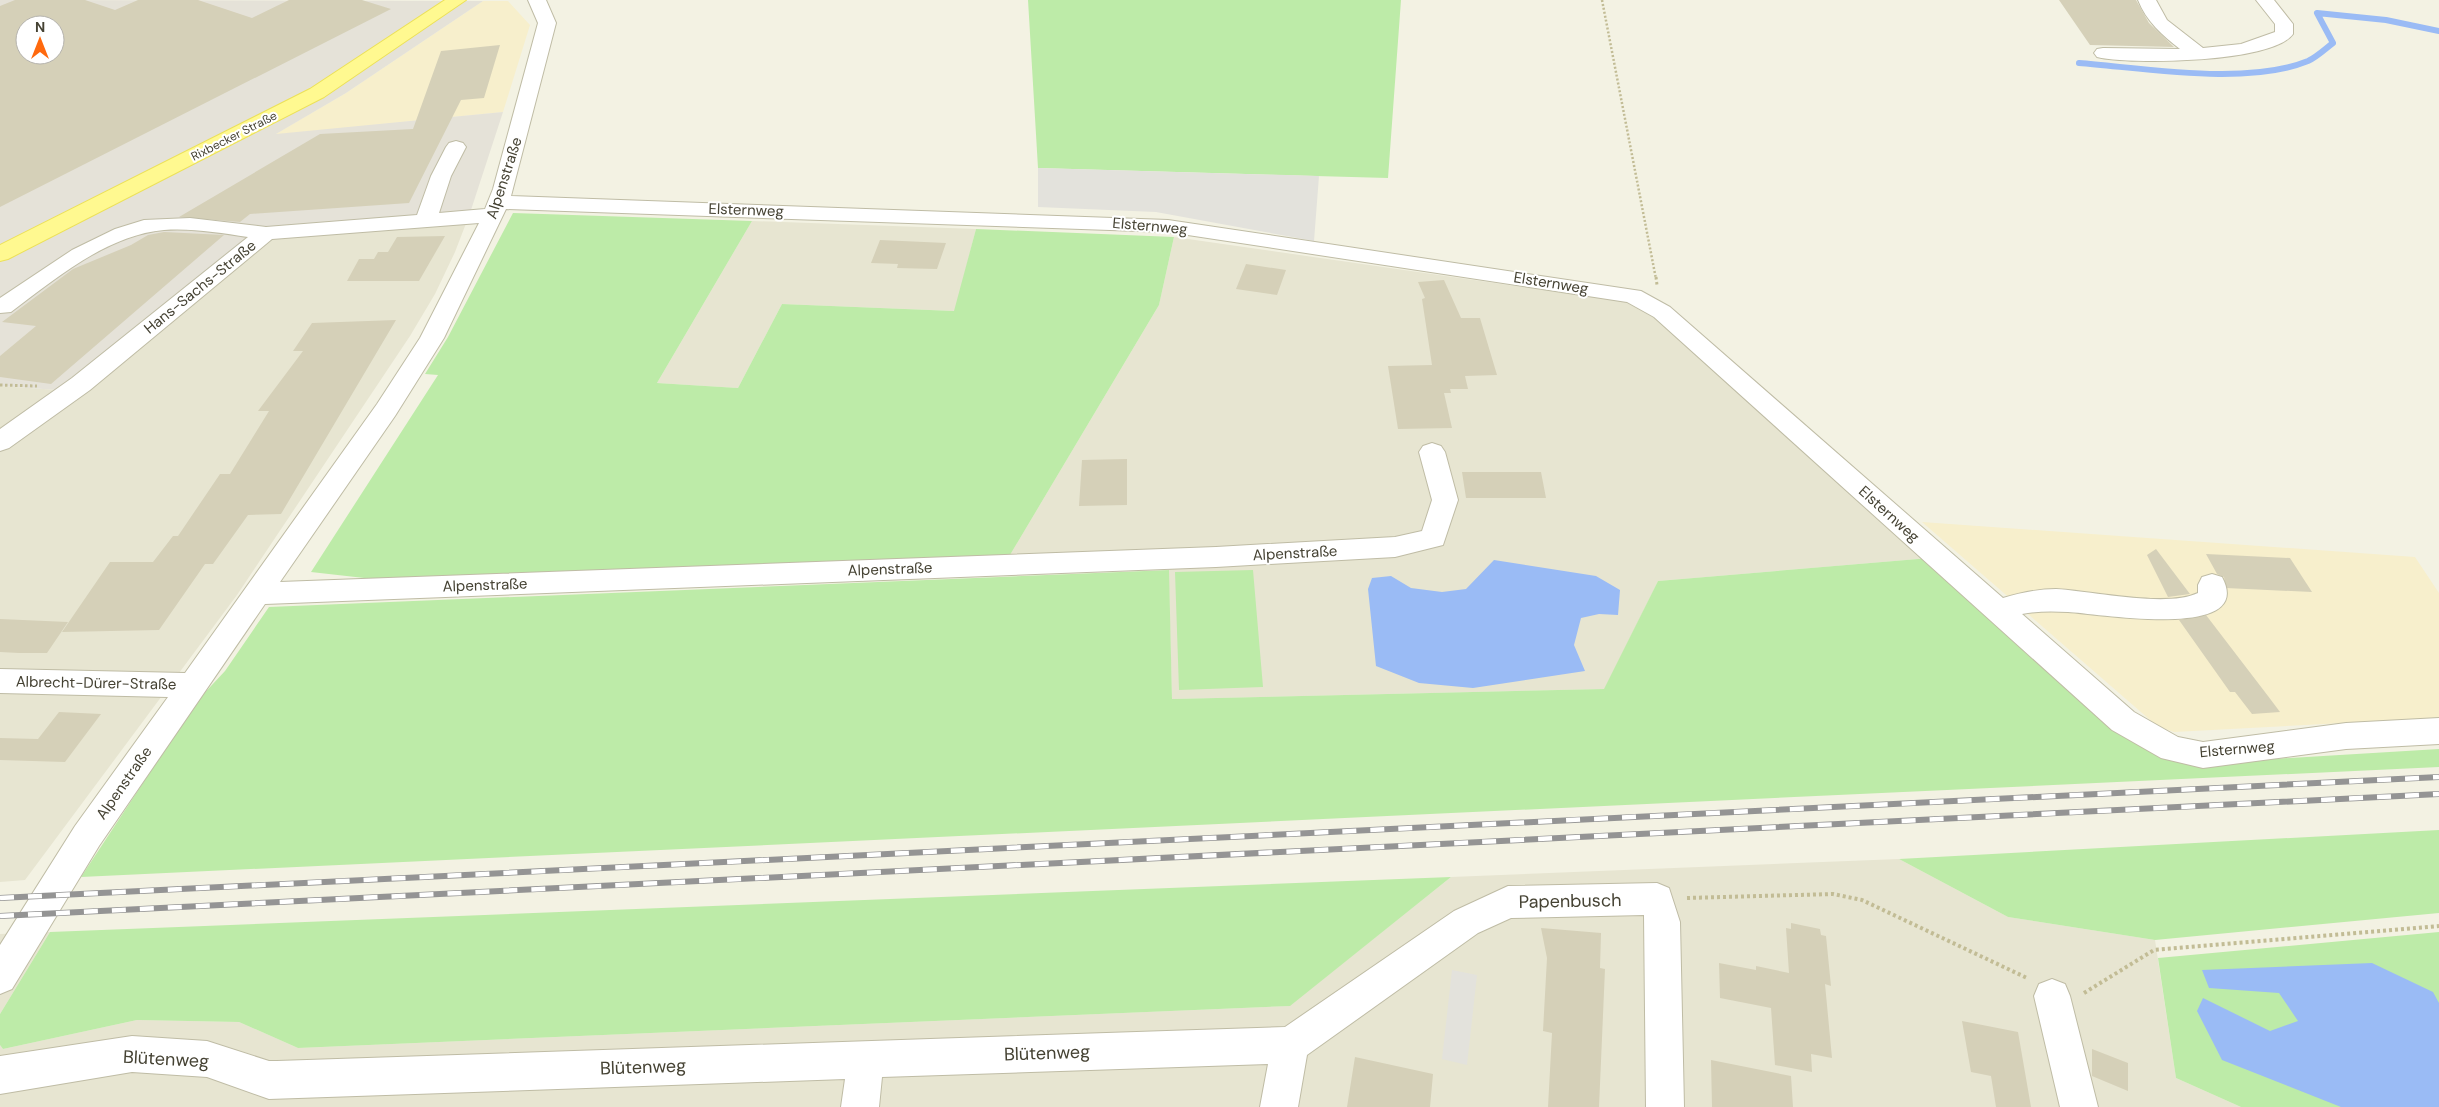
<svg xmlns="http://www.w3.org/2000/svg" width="2439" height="1107" font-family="'DM Sans',sans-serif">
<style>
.residential{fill:#e7e5d1}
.commercial{fill:#f7efcc}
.industrial{fill:#e5e2d8;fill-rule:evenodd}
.green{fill:#bdeba8}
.parking{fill:#e3e2dc}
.water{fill:#9abbf5}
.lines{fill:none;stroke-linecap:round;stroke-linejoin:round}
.stream{stroke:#9abbf5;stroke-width:6}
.building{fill:#d5d0b8;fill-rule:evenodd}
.minor-casing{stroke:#bfbca5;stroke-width:2}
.major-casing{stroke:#ece158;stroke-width:2}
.path-far2{stroke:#c2bc95;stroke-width:2.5;stroke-dasharray:2 2;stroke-linecap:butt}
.path-far1{stroke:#c2bc95;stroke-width:3;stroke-dasharray:2.5 2.5;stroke-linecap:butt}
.path{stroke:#c2bc95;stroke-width:4;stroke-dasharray:3 3;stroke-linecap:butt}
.minor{fill:#fff;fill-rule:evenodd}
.major{fill:#fff990;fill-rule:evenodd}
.rail-casing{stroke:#949494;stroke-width:6}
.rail{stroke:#fff;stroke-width:4.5;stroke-dasharray:14;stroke-linecap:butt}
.labels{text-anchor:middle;stroke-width:4;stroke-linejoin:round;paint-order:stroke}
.far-street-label{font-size:12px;fill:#454233;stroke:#fff}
.street-label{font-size:15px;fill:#454233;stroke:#fff}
.near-street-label{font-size:18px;fill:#454233;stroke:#fff}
</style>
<rect width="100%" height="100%" fill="#f3f2e3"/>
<path class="residential" d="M470 213 455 252 435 294 410 336 237 595 25 880 0 882V386L58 390 265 231Z
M752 221 976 229 955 311 782 304 738 388 657 383Z
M1174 237 1642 304 1930 558 1658 581 1605 689 1172 699 1168 551 1010 555 1159 305Z
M1899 859 2008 917 2155 940 2176 1078 2241 1107H0V1045L3 1049 137 1020 239 1022 298 1048 1289 1006 1451 877Z
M50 932 0 1014V934Z"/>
<path class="commercial" d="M483 1H508L530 25 503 112 274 135 346 93Z
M1922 522 2415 557 2439 593V718L2174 732 2157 726Z"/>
<path class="industrial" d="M0 0 483 1 346 93 276 134 503 112 470 213 265 231 58 390 0 386ZM25 25H55V55H25Z"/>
<path class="green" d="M1028 0H1401L1388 178 1038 168Z
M513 213 752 221 657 383 738 388 782 304 954 311 976 229 1174 237 1159 305 1010 555 382 580 311 572 438 375 425 374 448 337Z
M1930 558 2119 726 2207 763 2439 749V767L81 877 197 701 225 671 269 607 1169 570 1172 699 1604 689 1658 581Z
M1253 570 1263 687 1179 690 1175 572Z
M2439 830V913L2155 940 2008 917 1899 859Z
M1451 877 1290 1006 298 1048 239 1022 137 1020 3 1049 0 1045V1014L50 932Z
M2439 932V1107H2241L2176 1078 2158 958Z"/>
<path class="parking" d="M1038 168 1319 176 1314 241 1156 212 1038 207Z
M1452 970 1477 975 1467 1065 1442 1059Z"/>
<path class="water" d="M1494 560 1596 576 1620 590 1618 615 1599 614 1581 618 1574 645 1585 671 1473 688 1419 683 1376 666 1368 589 1372 578 1391 576 1411 588 1442 592 1466 589Z
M2372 963 2433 992 2439 1003V1107H2341L2222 1060 2197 1011 2203 998 2270 1031 2298 1021 2279 993 2209 988 2202 970Z"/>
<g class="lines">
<path class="stream" d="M2079 63C2144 68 2247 86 2308 61 2317 57 2325 49 2333 43L2317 13 2386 20 2439 31"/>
</g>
<path class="building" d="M15 0H85L115 10 138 0H198L252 18 289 0H362L391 9 0 207V6ZM25 25H55V55H25Z
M2059 0H2136L2149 23 2174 47 2090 45Z
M500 45 484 98 461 100 409 203 250 214 240 222 179 217 320 134 413 129 441 51Z
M164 232 224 235 51 384 0 377V356L36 326 2 322 73 269 131 245 148 235Z
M445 236 419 281H347L359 259H374L378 252H388L397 237Z
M880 240 946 243 937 269 897 268 898 264 871 263Z
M1246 264 1286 270 1277 295 1236 289Z
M1444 280 1461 318H1480L1497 375 1465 376 1468 389H1450L1451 393H1444L1452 428 1398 429 1388 366 1432 365 1422 299 1425 298 1418 282Z
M396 320 281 514 248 515 213 564H205L159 630 62 632 110 562H153L173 536H178L220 474H230L269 411H258L303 351H293L312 323Z
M1127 459V505L1079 506 1082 460Z
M1462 472H1541L1546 498H1466Z
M2156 549 2190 594 2168 597 2147 555Z
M2206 554 2290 558 2312 592 2226 588 2224 577 2217 574Z
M2206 615 2268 696 2280 712 2252 714 2235 692H2230L2179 620Z
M0 619 68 622 47 653H19L0 652Z
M59 712 101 714 65 762 0 760V738L38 739Z
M1791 923 1820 929 1821 935 1826 936 1831 986 1825 984 1832 1058 1811 1054 1812 1072 1775 1065 1771 1008 1720 998 1719 963 1756 970V966L1789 973 1786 928 1791 929Z
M1541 928 1601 933 1600 968 1605 969 1599 1107H1548L1552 1033 1543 1031 1547 958Z
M1962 1021 2018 1032 2031 1107H1996L1991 1076 1971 1072Z
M2092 1049 2128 1063V1091L2092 1076Z
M1355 1057 1433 1074 1430 1107H1347Z
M1711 1060 1791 1076 1793 1107H1712Z"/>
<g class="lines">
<defs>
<path id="minor" d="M528 0H546L556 23 511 196 1168 220 1641 291 1670 307 2003 598C2020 593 2038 589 2056 589 2092 591 2167 608 2198 593V585L2202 577 2212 574 2222 577C2257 642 2094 613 2068 612 2052 611 2037 611 2022 614L2134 712 2178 737 2203 742 2346 723 2439 718V744L2346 749 2203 768 2161 758 2112 730 1654 317 1627 302 1168 232 506 209 444 338 395 416 280 582 1216 547 1395 537 1422 531 1432 500 1419 452 1423 446 1432 443 1441 446 1445 452 1458 500 1443 545 1395 557 1216 567 265 604 99 846 12 989 0 994V945L75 826 168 697 0 693V669L185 673 377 404 420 338 479 223 272 239 90 390 9 448 0 451V429L72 378 248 237C220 233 192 228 164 230 107 235 55 279 11 312L0 313V298L72 250 115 229 144 220 190 218 266 227 417 215 431 176 446 147 449 143 456 141 463 143 466 147 451 176 439 213 485 209 493 189 538 23Z
M2138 0H2156L2167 20 2203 48 2241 44 2275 32V24L2256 0H2274L2293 24V34C2273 63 2130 65 2097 57L2094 53 2097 49 2103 48 2180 49C2163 36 2146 21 2138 0Z
M1657 883 1669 888 1680 922 1684 1107H1646L1644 915 1511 918 1478 933 1307 1055 1298 1107H1260L1268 1064 882 1077 879 1107H841L845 1079 269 1099 207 1077 132 1072 0 1094V1056L132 1036 207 1041 269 1061H277L1285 1027 1454 911 1508 886Z
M2052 979 2065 984 2070 996 2098 1107H2060L2034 996 2039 984Z"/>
<path id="major" d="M445 0H466L324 97 8 259 0 261V245L310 89Z"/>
</defs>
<use href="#minor" class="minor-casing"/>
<use href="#major" class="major-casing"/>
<path class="path-far2" d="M1602 0 1656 279"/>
<path class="path-far1" d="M1656 277 1657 285
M0 385 37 386"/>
<path class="path" d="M1687 898 1833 894 1862 900 2027 978
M2084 993 2154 950 2439 926"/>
<use href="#minor" class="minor"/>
<use href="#major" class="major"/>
<defs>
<path id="rail" d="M0 898 2439 777
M0 916 2439 794"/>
</defs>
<use href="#rail" class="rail-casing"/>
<use href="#rail" class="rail"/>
</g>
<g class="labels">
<g class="far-street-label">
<text transform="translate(234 136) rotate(-27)" y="4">Rixbecker Straße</text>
</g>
<g class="street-label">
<text transform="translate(504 178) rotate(-72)" y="5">Alpenstraße</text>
<text transform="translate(746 210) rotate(2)" y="5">Elsternweg</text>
<text transform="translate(1150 226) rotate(5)" y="5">Elsternweg</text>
<text transform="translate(1551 283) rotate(9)" y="5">Elsternweg</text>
<text transform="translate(200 287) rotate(-39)" y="5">Hans-Sachs-Straße</text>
<text transform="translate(1889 514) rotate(42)" y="5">Elsternweg</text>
<text transform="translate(1295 553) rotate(-3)" y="5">Alpenstraße</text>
<text transform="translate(890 569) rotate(-2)" y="5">Alpenstraße</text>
<text transform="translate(485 585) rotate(-2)" y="5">Alpenstraße</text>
<text transform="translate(96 683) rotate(1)" y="5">Albrecht-Dürer-Straße</text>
<text transform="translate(2237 749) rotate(-5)" y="5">Elsternweg</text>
<text transform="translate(124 783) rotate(-55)" y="5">Alpenstraße</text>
</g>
<g class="near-street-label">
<text transform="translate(1570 901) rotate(-1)" y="6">Papenbusch</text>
<text transform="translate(1047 1053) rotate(-2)" y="6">Blütenweg</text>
<text transform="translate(166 1059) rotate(3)" y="6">Blütenweg</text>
<text transform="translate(643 1067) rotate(-2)" y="6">Blütenweg</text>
</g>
</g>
<g transform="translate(40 40)"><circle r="24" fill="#ffffff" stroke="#b5b3ad"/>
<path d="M0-4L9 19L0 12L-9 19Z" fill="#ff690e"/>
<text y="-8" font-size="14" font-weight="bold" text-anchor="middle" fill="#454233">N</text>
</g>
</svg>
